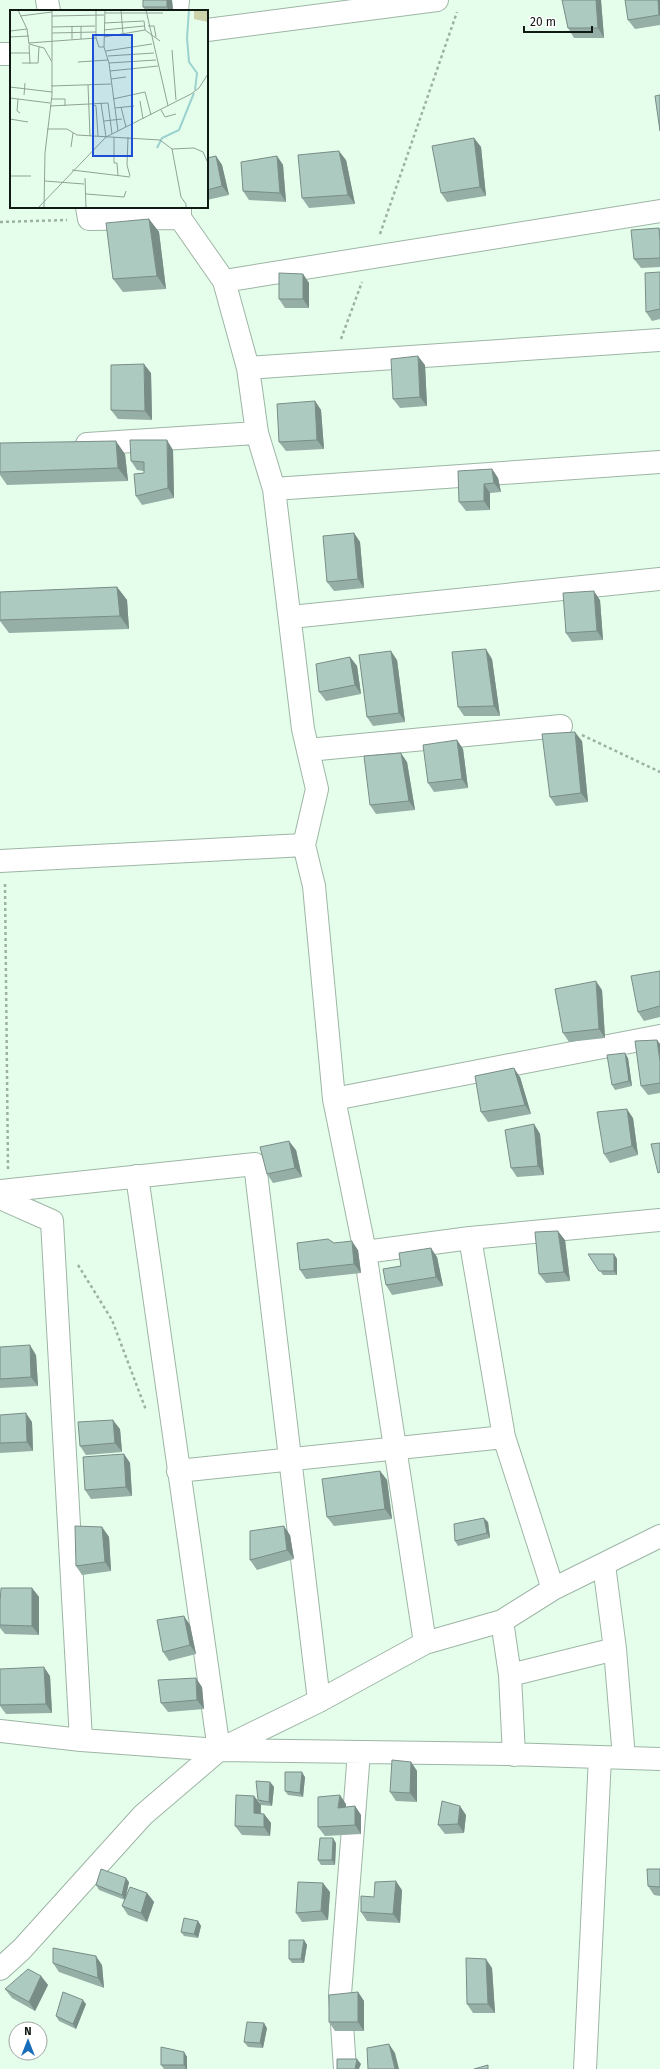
<svg xmlns="http://www.w3.org/2000/svg" width="660" height="2069" font-family="'Fira Sans',sans-serif">
<style>
.lines{fill:none;stroke-linecap:round;stroke-linejoin:round}
.minor-casing{stroke:#9eb5a5;stroke-width:24}
.path{stroke:#9db0a2;stroke-width:2.5;stroke-dasharray:3 3;stroke-linecap:butt}
.minor{stroke:#fff;stroke-width:22}
.wall{fill:#95aea6}
.shaded-wall{fill:#798d87}
.building{fill:#adcac1;stroke:#798d87}
.inset-river{fill:none;stroke:#9ad2d0;stroke-width:2}
.inset-road{fill:none;stroke:#90a295;stroke-width:1}
.view{fill:#1d4ed8;fill-opacity:0.15;stroke:#1d4ed8;stroke-width:2}
.inset-edge{fill:none;stroke:#111913;stroke-width:2}
</style>
<rect width="100%" height="100%" fill="#e5feec"/>
<g class="lines">
<defs>
<path id="minor" d="M47 0 49 11
M177 11 178 0
M207 30 437 0
M0 54H11
M87 207 89 219 180 218
M180 207V218L224 281 248 368 257 433 274 489 303 729 317 789 304 845 314 886 334 1099 365 1252 425 1643
M224 281 660 211
M248 368 660 340
M87 444 257 433
M274 489 660 462
M291 617 660 579
M308 750 561 726
M0 861 304 845
M334 1099 660 1036
M137 1176 219 1750
M0 1191 255 1164 319 1701
M0 1198 52 1221 81 1740
M470 1238 504 1437 553 1589
M365 1252 470 1238 660 1220
M178 1471 504 1437
M604 1565 615 1649 624 1758
M502 1621 510 1675 514 1755
M510 1675 615 1649
M0 1731 81 1740 219 1750 508 1754 660 1759
M0 1969 22 1949 143 1815 219 1750 319 1701 425 1643 502 1621 553 1589 660 1536
M345 2069 340 1994 359 1752
M585 2069 600 1757"/>
</defs>
<use href="#minor" class="minor-casing"/>
<path class="path" d="M0 222 67 220
M380 234 457 12
M341 339 362 282
M582 735 660 772
M5 884 8 1169
M78 1265 112 1320 146 1410"/>
<use href="#minor" class="minor"/>
</g>
<path class="wall" d="M143 0H172L173 11H146L143 7Z
M562 0H601L604 38H574L568 28Z
M660 0V25L635 29 628 20Z
M474 138 481 147 486 196 447 202 441 193Z
M216 156 222 165 229 195 207 200V158Z
M277 156 283 165 286 202 249 200 243 191Z
M346 160 355 204 309 208 302 198Z
M149 219 159 232 166 289 123 292 113 279Z
M659 228 660 229V267L641 268 634 259Z
M660 272V319L652 321 646 312Z
M303 274 309 283V308H285L279 299Z
M425 365 427 406 400 408 393 399Z
M151 373 152 420 118 419 111 410Z
M315 401 321 410 324 449 286 451 279 442Z
M0 443 125 454 128 481 7 485 0 475Z
M173 450 174 498 142 505 136 496 144 473V471L137 470 131 461Z
M492 469 498 478 501 492 490 493V510L466 511 459 502Z
M354 533 360 542 364 588 334 591 327 582Z
M117 587 127 600 129 629 9 633 0 621V592Z
M600 600 603 640 572 642 566 633Z
M350 657 357 666 361 694 326 701 319 692Z
M492 659 500 716H464L458 707Z
M397 660 405 722 373 726 367 717Z
M457 740 463 749 468 788 434 792 428 783Z
M582 741 588 802 556 806 550 797Z
M407 762 415 810 376 814 370 805Z
M660 971V1017L644 1021 638 1012Z
M602 990 605 1038 569 1042 563 1033Z
M657 1040 660 1044V1093L648 1095 641 1086Z
M628 1058 632 1086 615 1090 612 1085Z
M520 1077 531 1114 488 1122 481 1112Z
M633 1118 638 1155 610 1163 604 1154Z
M534 1124 540 1134 544 1175 517 1177 511 1168Z
M296 1150 302 1177 273 1183 267 1174Z
M565 1240 570 1281 546 1283 539 1274Z
M334 1243 358 1250 361 1273 306 1279 300 1270Z
M588 1254H614L617 1259V1275H603Z
M437 1257 443 1286 392 1295 386 1285 401 1266Z
M0 1347 36 1355 38 1386 0 1388Z
M0 1415 32 1422 33 1451 0 1453Z
M120 1429 122 1452 86 1455 80 1446Z
M124 1454 130 1463 132 1496 91 1499 85 1490Z
M380 1471 387 1480 392 1519 334 1526 327 1517Z
M488 1522 490 1538 458 1546 455 1541Z
M102 1527 109 1537 111 1571 82 1575 76 1566Z
M290 1535 294 1559 257 1570 250 1560Z
M32 1588 39 1597V1635L5 1634 0 1628V1602Z
M190 1625 196 1654 169 1661 163 1652Z
M0 1669 50 1676 52 1713 6 1714 0 1706Z
M202 1687 204 1709 168 1712 161 1703Z
M411 1762 417 1771V1802L396 1801 390 1792Z
M305 1777 303 1797 288 1795 285 1791Z
M270 1782 274 1787 272 1806 261 1805 258 1800Z
M254 1796 261 1805V1814H264L271 1823 270 1836 242 1835 235 1826Z
M346 1804V1807L355 1806 361 1815V1834L325 1836 318 1827Z
M466 1815 464 1833 445 1834 438 1825Z
M336 1843 335 1865H321L318 1860Z
M660 1869V1896L654 1895 648 1886Z
M129 1882 126 1897 147 1893 154 1902 147 1922 128 1915 122 1906 125 1900 99 1890 96 1885Z
M402 1890 400 1923 367 1921 361 1912 374 1897Z
M330 1892 328 1920 302 1922 296 1913Z
M198 1921 201 1926 198 1938 184 1936 181 1932Z
M304 1940 307 1945 304 1963H292L289 1959Z
M53 1963 102 1965 104 1988 59 1972Z
M492 1968 495 2013H473L467 2004Z
M41 1976 48 1985 35 2011 12 1998 5 1989Z
M358 1992 364 2001V2031H335L329 2022Z
M86 2004 76 2029 59 2021 56 2016Z
M267 2028 263 2048 248 2047 244 2042Z
M184 2052 187 2057V2069H164L161 2065Z"/>
<path class="shaded-wall" d="M167 0H172L173 11H170L167 7Z
M596 0H601L604 38 598 28Z
M658 0H660V16L659 15Z
M474 138 481 147 486 196 480 187Z
M339 151 346 160 355 204 348 195Z
M216 156 222 165 229 195 222 186Z
M277 156 283 165 286 202 280 193Z
M149 219 159 232 166 289 157 276Z
M303 274 309 283V308L303 299Z
M418 356 425 365 427 406 420 397Z
M144 364 151 373 152 420 145 411Z
M315 401 321 410 324 449 317 440Z
M167 440 173 450 174 498 168 488Z
M116 441 125 454 128 481 118 468Z
M492 469 498 478 501 492 494 483Z
M484 484 490 493V510L484 501Z
M354 533 360 542 364 588 358 579Z
M117 587 127 600 129 629 120 616Z
M594 591 600 600 603 640 597 631Z
M486 649 492 659 500 716 494 706Z
M391 651 397 660 405 722 399 713Z
M350 657 357 666 361 694 355 685Z
M575 732 582 741 588 802 581 793Z
M457 740 463 749 468 788 462 779Z
M401 753 407 762 415 810 409 801Z
M596 981 602 990 605 1038 599 1029Z
M657 1040 660 1044V1061Z
M625 1053 628 1058 632 1086 629 1081Z
M514 1068 520 1077 531 1114 525 1105Z
M627 1109 633 1118 638 1155 632 1146Z
M534 1124 540 1134 544 1175 538 1166Z
M289 1141 296 1150 302 1177 295 1168Z
M558 1231 565 1240 570 1281 564 1272Z
M352 1241 358 1250 361 1273 354 1264Z
M431 1248 437 1257 443 1286 436 1277Z
M614 1254 617 1259V1275L614 1271Z
M30 1345 36 1355 38 1386 31 1377Z
M26 1413 32 1422 33 1451 27 1442Z
M113 1420 120 1429 122 1452 115 1443Z
M124 1454 130 1463 132 1496 126 1487Z
M380 1471 387 1480 392 1519 385 1509Z
M484 1518 488 1522 490 1538 487 1533Z
M284 1526 290 1535 294 1559 287 1550Z
M102 1527 109 1537 111 1571 105 1562Z
M32 1588 39 1597V1635L32 1626Z
M184 1616 190 1625 196 1654 190 1645Z
M44 1667 50 1676 52 1713 46 1704Z
M196 1678 202 1687 204 1709 197 1700Z
M411 1762 417 1771V1802L410 1793Z
M302 1772 305 1777 303 1797 300 1793Z
M270 1782 274 1787 272 1806 269 1802Z
M340 1795 346 1804 344 1818 338 1808Z
M254 1796 261 1805 260 1822 254 1813Z
M355 1806 361 1815V1834L355 1825Z
M460 1806 466 1815 464 1833 458 1824Z
M264 1814 271 1823 270 1836 264 1827Z
M333 1838 336 1843 335 1865 332 1860Z
M126 1878 129 1882 125 1900 122 1895Z
M396 1881 402 1890 400 1923 393 1914Z
M323 1883 330 1892 328 1920 321 1911Z
M147 1893 154 1902 147 1922 141 1913Z
M198 1921 201 1926 198 1938 194 1934Z
M304 1940 307 1945 304 1963 301 1959Z
M96 1956 102 1965 104 1988 98 1978Z
M486 1959 492 1968 495 2013 488 2004Z
M41 1976 48 1985 35 2011 29 2002Z
M358 1992 364 2001V2031L358 2022Z
M83 2000 86 2004 76 2029 73 2024Z
M264 2023 267 2028 263 2048 260 2043Z
M389 2044 395 2053 399 2069H395Z
M184 2052 187 2057V2069H186L184 2065Z
M357 2059 361 2064 359 2069H355Z"/>
<path class="building" d="M143 0H167V7H143Z
M562 0H596L598 28H568Z
M625 0H658L659 15 628 20Z
M660 95V131L655 96Z
M474 138 480 187 441 193 432 146Z
M339 151 348 195 302 198 298 155Z
M216 156 222 186 207 190V158Z
M277 156 280 193 243 191 241 162Z
M149 219 157 276 113 279 106 223Z
M659 228 660 242V258L634 259 631 230Z
M660 272V309L646 312 645 273Z
M279 273 303 274V299H279Z
M418 356 420 397 393 399 391 359Z
M144 364 145 411 111 410V365Z
M315 401 317 440 279 442 277 404Z
M130 440H167L168 488 136 496 134 474 144 473V462L131 461Z
M116 441 118 468 0 472V443Z
M492 469 494 483 484 484V501L459 502 458 471Z
M354 533 358 579 327 582 323 536Z
M117 587 120 616 0 620V592Z
M594 591 597 631 566 633 563 593Z
M486 649 494 706 458 707 452 652Z
M391 651 399 713 367 717 359 655Z
M350 657 355 685 319 692 316 664Z
M575 732 581 793 550 797 542 734Z
M457 740 462 779 428 783 423 745Z
M401 753 409 801 370 805 364 756Z
M660 971V1006L638 1012 631 976Z
M596 981 599 1029 563 1033 555 989Z
M657 1040 660 1061V1083L641 1086 635 1041Z
M625 1053 629 1081 612 1085 607 1055Z
M514 1068 525 1105 481 1112 475 1076Z
M627 1109 632 1146 604 1154 597 1112Z
M534 1124 538 1166 511 1168 505 1130Z
M289 1141 295 1168 267 1174 260 1147Z
M660 1143V1172L658 1173 651 1144Z
M558 1231 564 1272 539 1274 535 1232Z
M328 1239 334 1243 352 1241 354 1264 300 1270 297 1243Z
M431 1248 436 1277 386 1285 383 1269 401 1266 399 1253Z
M588 1254H614V1271H599Z
M30 1345 31 1377 0 1379V1347Z
M26 1413 27 1442 0 1443V1415Z
M113 1420 115 1443 80 1446 78 1422Z
M124 1454 126 1487 85 1490 83 1457Z
M380 1471 385 1509 327 1517 322 1479Z
M484 1518 487 1533 455 1541 454 1524Z
M75 1526 102 1527 105 1562 76 1566Z
M284 1526 287 1550 250 1560V1531Z
M1 1588H32V1626L0 1625V1602Z
M184 1616 190 1645 163 1652 157 1620Z
M44 1667 46 1704 0 1705V1669Z
M196 1678 197 1700 161 1703 158 1680Z
M392 1760 411 1762 410 1793 390 1792Z
M285 1772H302L300 1793 285 1791Z
M256 1781 270 1782 269 1802 258 1800Z
M236 1795 254 1796V1813L264 1814V1827L235 1826Z
M340 1795 338 1808 355 1806V1825L318 1827V1797Z
M442 1801 460 1806 458 1824 438 1825Z
M320 1838H333L332 1860H318Z
M101 1869 126 1878 122 1895 96 1885Z
M647 1869H660V1887L648 1886Z
M396 1881 393 1914 361 1912V1896L374 1897 375 1882Z
M298 1882 323 1883 321 1911 296 1913Z
M130 1887 147 1893 141 1913 122 1906Z
M184 1918 198 1921 194 1934 181 1932Z
M289 1940H304L301 1959H289Z
M53 1948 96 1956 98 1978 53 1963Z
M466 1958 486 1959 488 2004H467Z
M28 1969 41 1976 29 2002 5 1989Z
M63 1992 83 2000 73 2024 56 2016Z
M358 1992V2022H329V1995Z
M247 2022 264 2023 260 2043 244 2042Z
M389 2044 395 2069H368L367 2048Z
M161 2047 184 2052V2065H161Z
M337 2059H357L355 2069H337Z
M488 2065V2069H474Z"/>
<g transform="translate(10 10)">
<rect width="198" height="198" fill="#e5feec"/>
<path d="M184 0H198V12L184 9Z" fill="#ccd2aa"/>
<path class="inset-river" d="M179 0 177 28 179 52 187 63 185 80M147 138 152 128 169 120 184 83"/>
<path class="inset-road" d="M8 0 17 19 19 34 34 38 42 52V85L35 143 34 198M42 0V51M86 0V28L89 37H94M95 0 94 37 99 53 108 121M111 0 113 24M136 0 158 96M95 3H153M10 6 42 2M42 6 94 5M94 13 134 11M62 16V29M71 16V29M138 16H144L146 27M42 17 85 16M94 20 134 16M135 20 150 31M0 21 17 19M42 23 86 22M0 27 19 26M94 27 135 20 134 11M19 33 86 28M19 35 20 54M162 40 166 90M96 41 142 34M0 43H19M98 46 144 43M68 52 98 50M12 53H28L29 37M99 53 146 50M100 61 148 56M101 69 116 67M78 75 80 126M41 76 101 74M0 77 42 82M14 85 15 73M0 88 40 93M8 89 7 101 10 103M41 89H55V96M103 89 135 82 141 105M130 91 133 109M91 93 96 127M84 95 86 96 88 126M40 96 98 93 102 124M111 97 116 117M105 98 124 96M151 100 155 107 166 104M0 109 18 112M94 111 112 109M37 119H57L67 125 150 130 162 139 184 138 193 142 198 153M104 127V153H107L108 165M118 127 117 155 120 166M61 137 63 123M162 139 171 187 176 194V198M62 160 120 167M0 166H21M75 168 76 198M35 171 74 174M76 184 114 187 116 181M28 198 96 127 181 84 189 78 198 64"/>
<path class="view" d="M83 25H122V146H83Z"/>
<rect width="198" height="198" class="inset-edge"/>
</g>
<g transform="translate(28 2041)"><circle r="19" fill="#ffffff" stroke="#a0a3a1"/>
<path d="M0-3L7 15L0 10L-7 15Z" fill="#186dbb"/>
<text y="-6" font-size="11" font-weight="bold" text-anchor="middle" fill="#111913">N</text>
</g>
<path d="M524 26v6h68v-6" fill="none" stroke="#111913" stroke-width="2"/>
<text x="530" y="26" font-size="12" fill="#111913" stroke="#ffffff" stroke-width="3" paint-order="stroke">20 m</text>
</svg>
